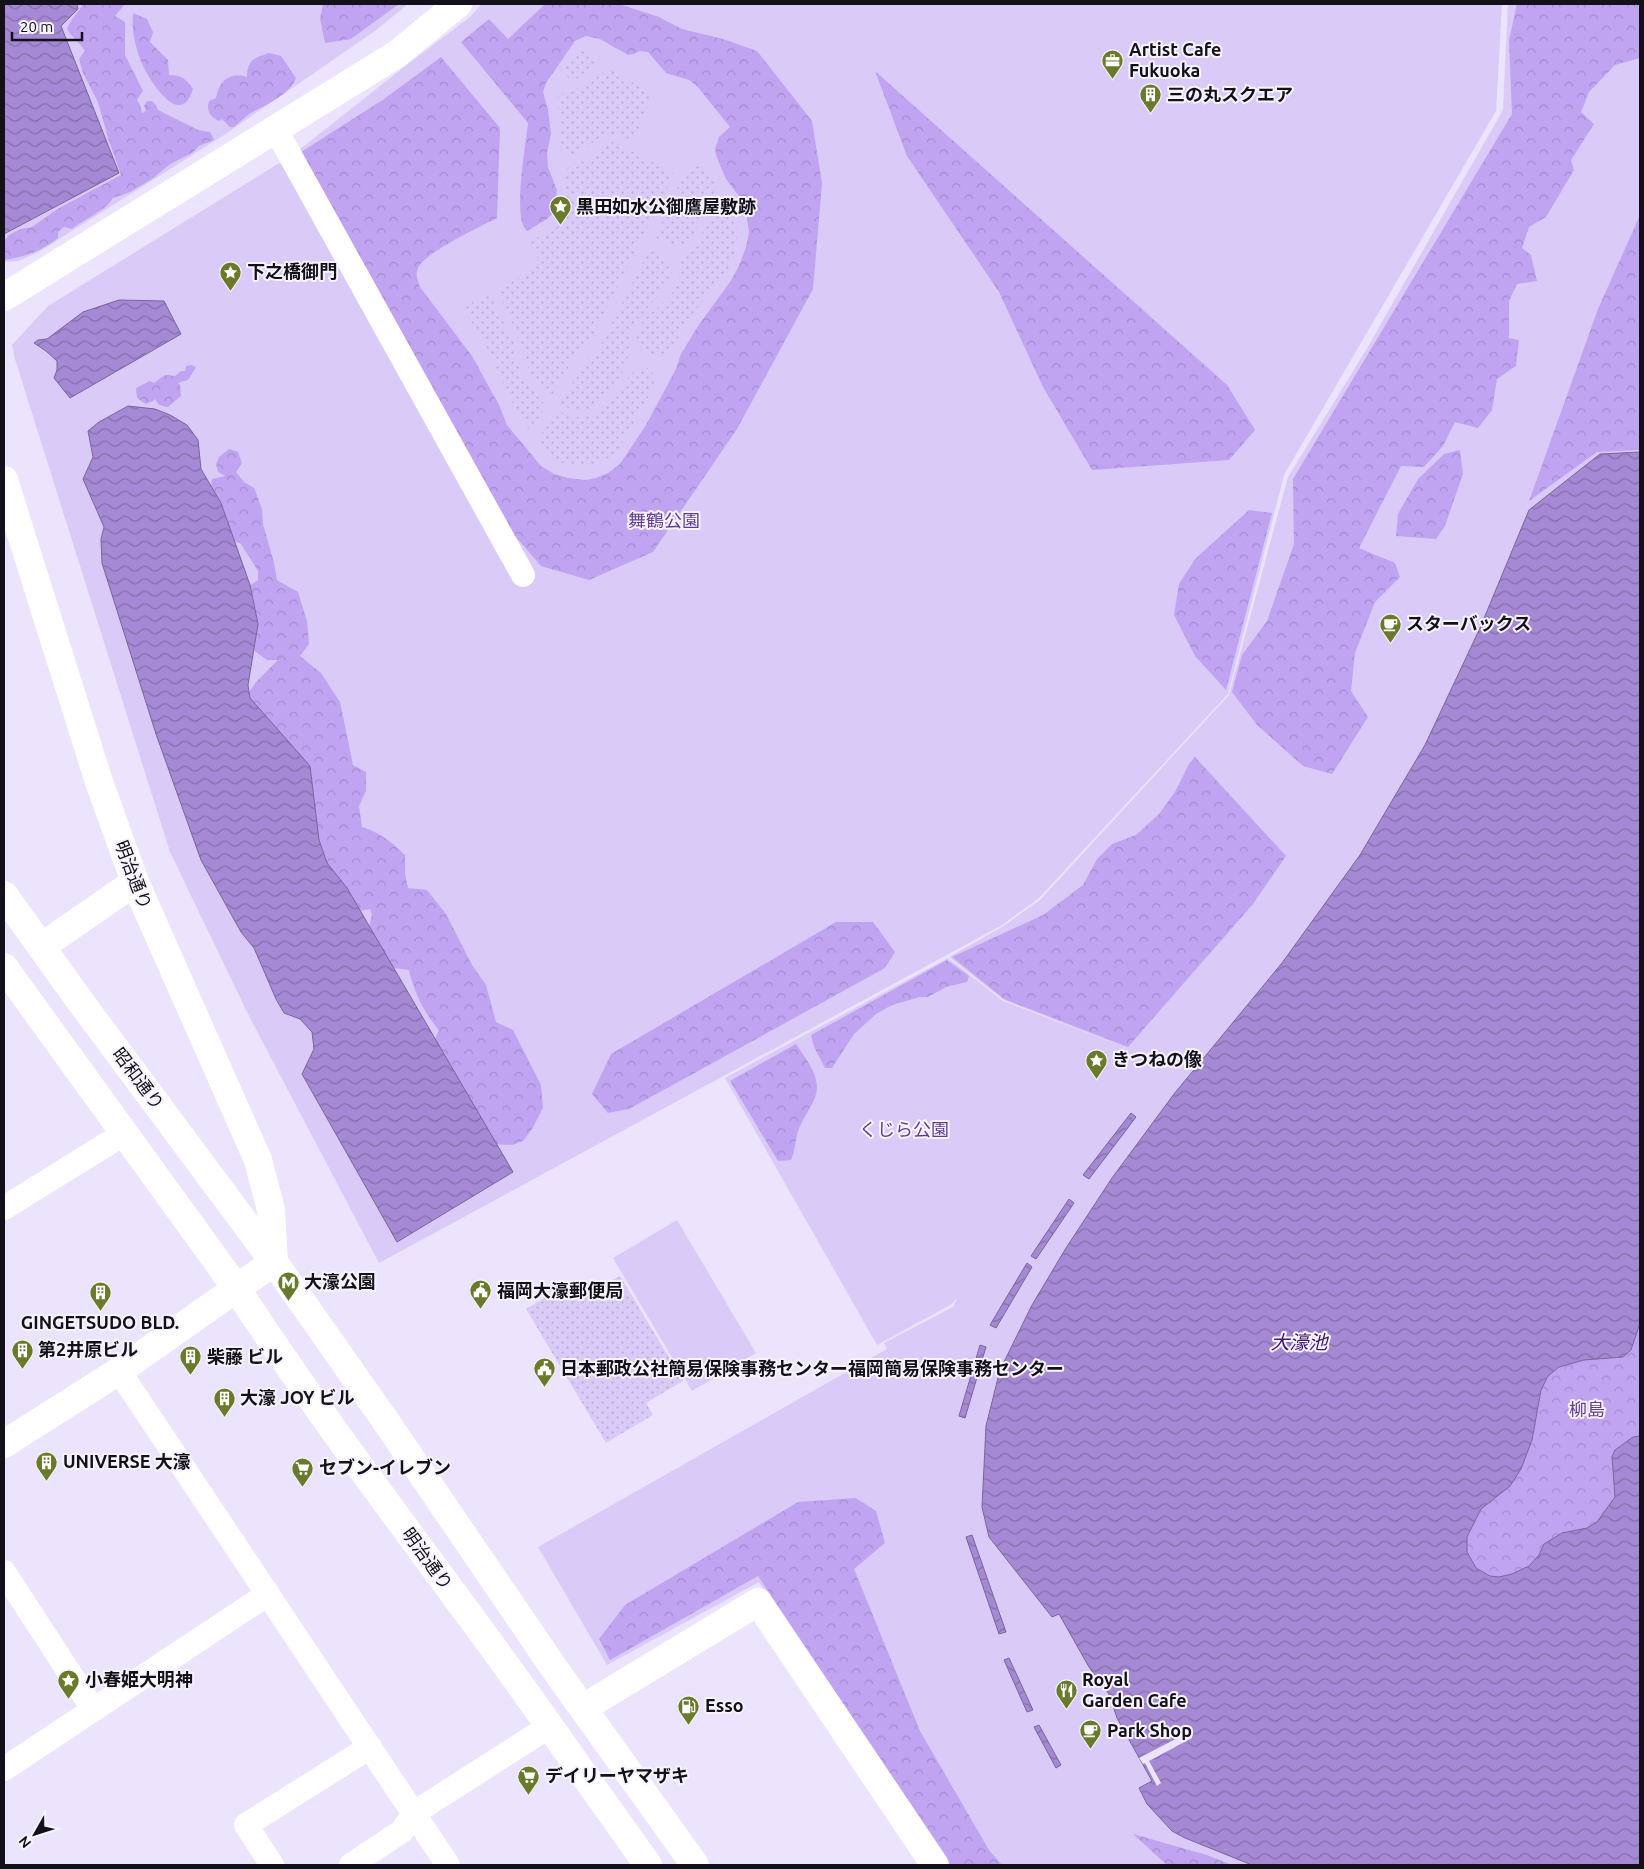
<svg xmlns="http://www.w3.org/2000/svg" width="1644" height="1869" font-family="Ubuntu,'Noto Sans JP',sans-serif">
<style>
.green{fill:#dacaf8}
.forest{fill:url(#forest-crowns)}
.garden{fill:url(#garden-dots)}
.water{fill:url(#water-waves);stroke:#79659c}
.pier{fill:#ece3fd}
.lines{fill:none;stroke-linecap:round;stroke-linejoin:round}
.minor{stroke:#fff;stroke-width:24}
.tertiary{stroke:#fff;stroke-width:28}
.labels{text-anchor:middle;stroke-width:4;stroke-linejoin:round;paint-order:stroke}
.poi-label{font-size:18px;font-weight:bold;fill:#131019;stroke:#f7f4fe;text-anchor:start}
.park-label{font-size:18px;fill:#623b95;stroke:#f7f4fe}
.street-label{font-size:18px;fill:#131019;stroke:#f7f4fe}
.water-label{font-size:19px;font-style:italic;fill:#41166f;stroke:#f7f4fe}
</style>
<defs>
<pattern id="forest-crowns" width="20" height="18" patternUnits="userSpaceOnUse" patternTransform="scale(1.25)"><rect width="20" height="18" fill="#c0a4f2"/><path d="M2 6a3 3 0 1 1 6 0M12 15a3 3 0 1 1 6 0" fill="none" stroke="#a48ccf"/></pattern>
<pattern id="garden-dots" width="8" height="8" patternUnits="userSpaceOnUse" patternTransform="scale(1.25)"><rect width="8" height="8" fill="#dacaf8"/><path d="M2 2h.1M6 6h.1" fill="none" stroke="#baacd4" stroke-width="1.8" stroke-linecap="round"/></pattern>
<pattern id="water-waves" width="16" height="10" patternUnits="userSpaceOnUse" patternTransform="scale(1.25)"><rect width="16" height="10" fill="#a589d4"/><path d="M0 5q4-4 8 0t8 0" fill="none" stroke="#856fab"/></pattern>
</defs>
<rect width="100%" height="100%" fill="#ece3fd"/>
<path class="green" d="M4 4H408L375 31 224 135 37 253 18 261 4 262Z
M482 4H1502L1496 111 1284 475 1228 694 1039 898 1002 925 379 1263 250 1018 170 852 15 359 12 345 48 306 294 154 404 67 470 17Z
M1508 4H1640V1865H945L759 1582 607 1665 538 1547 887 1349 884 1343 953 1307 957 1298 952 1304 877 1345 725 1078 948 958 1003 1001 1126 1048 1004 1000 949 957 1002 927 1040 900 1229 695 1288 477 1366 350 1503 110Z
M677 1220 756 1353 692 1391 613 1258Z"/>
<path class="forest" d="M81 4H125L115 16 125 22V55L143 91 137 100 140 105 142 113 146 111 144 106 147 101H152L156 105 158 110 198 130 210 132 214 140 199 146 192 153 170 164 152 179 130 192 113 198C108 209 83 220 72 229L64 227 58 232V238C42 251 24 257 4 260V241L9 235 20 229 32 227 59 208 121 175 108 138 98 102 83 73 79 59 85 51C80 42 72 38 67 29 70 20 77 14 82 6Z
M323 4H399L351 39 325 43 320 19Z
M545 4H619L659 17 682 29 723 39 757 51 812 121 822 183 813 289 737 429 653 552 589 580 541 566 515 536 298 154 384 99 441 57 500 128 497 218C480 227 425 252 418 268 415 275 418 281 420 287L472 356 499 405 507 425 541 466 554 474 568 478 586 480 596 478 608 473 620 464 646 425 676 369 681 354 698 326 730 282 739 266 746 247 749 232 745 204 726 179 717 158 715 149 719 137 730 127 697 86 689 80 666 73 648 52 639 51 634 54 628 55 600 39 586 36 575 41 546 83 543 92 548 110 551 134 547 153 548 167 557 190 553 213 547 219 527 231C512 219 526 143 528 123L461 42 489 19 508 39Z
M1517 4H1640V58L1615 65 1589 92 1581 112 1594 124 1571 160 1574 170 1546 217 1529 227 1522 248 1531 255 1537 281 1517 284 1509 301V338L1519 340 1516 366 1497 379 1492 410 1478 428 1455 422 1443 446 1424 467 1401 466 1359 548 1395 563 1400 577 1375 602 1355 653 1351 691 1368 717 1332 774 1303 766 1257 725 1232 692 1242 655 1267 621 1294 544 1293 479 1512 114 1509 40Z
M133 13 147 19 153 32 150 42 168 60 169 75C182 75 186 79 193 89 181 129 152 84 143 66 136 51 131 30 133 13Z
M269 53 281 56 296 78C290 95 265 105 249 114 246 116 238 124 234 127H230L222 119 219 121C210 117 206 111 209 101L216 98C219 80 230 72 247 77 247 60 254 58 269 53Z
M875 71 1227 385 1255 430 1229 460 1092 470 1043 387 999 292 907 156Z
M1640 215V450L1597 452 1529 501 1598 309Z
M191 365 196 367 188 380 178 383 180 385 181 396 168 407 159 405 155 399 153 401 146 404 137 398 136 388 150 381 154 383 165 375 175 376 181 371H185L186 366Z
M229 449 238 452 242 463 236 472 244 482 254 488 262 509 263 524 274 563 277 580 298 592 307 621 309 644 300 656 321 673 340 702 353 765 366 772V791L359 806 362 827C381 833 390 841 405 855V874L408 888 427 890 446 914 472 965 486 985 496 1022 513 1030 541 1085 543 1108 532 1129 523 1141 512 1145 490 1144 431 1048 439 1030C424 1013 414 992 409 970L387 967 368 931 372 915 370 909 350 913 242 703 256 682 278 660H267L249 647 243 590 258 580V571L241 544 227 538 210 493 212 479 225 476 218 472 216 464 219 457Z
M1460 450 1463 474 1445 526 1436 539 1396 536 1398 514 1418 479 1444 454Z
M1249 510 1272 513 1226 690 1195 656 1174 615 1179 584 1195 559Z
M1195 757 1286 856 1253 904 1128 1047 1004 999 952 957 1043 915 1083 885 1097 859 1112 844 1136 835 1159 814 1175 792 1189 764Z
M836 922H873L895 952 885 968 629 1109 608 1113 592 1094 611 1054Z
M947 960 969 976 967 982 946 987 928 997H920L892 1005 876 1014 854 1034 832 1068H825L814 1047 811 1035Z
M796 1044C805 1058 821 1076 816 1094 813 1105 805 1115 800 1126 795 1137 796 1149 791 1160L778 1161 730 1081Z
M1640 1323V1436L1633 1437 1615 1497 1597 1522 1587 1528 1570 1531 1544 1544 1539 1555 1529 1566 1512 1574 1499 1577 1490 1576 1476 1568 1467 1552V1537L1481 1509 1510 1486 1532 1440 1541 1390 1548 1376 1559 1367 1584 1360 1623 1357 1631 1350Z
M856 1498 876 1511 885 1543 854 1569 920 1731 989 1850 1002 1865H950L758 1576 610 1660 599 1639 625 1605 798 1502Z
M1133 1834 1207 1855 1232 1865H1167Z"/>
<path class="garden" d="M581 50 596 59C590 71 585 81 569 79L564 73V67Z
M609 68 652 94 634 141 610 133 601 136 577 155 568 154 559 141 558 94C578 91 594 80 609 68Z
M608 141 619 144 674 174 591 339 579 349 552 395 547 396 534 378 528 367 516 331 498 291 541 263 529 243C538 237 548 232 555 225 566 214 564 185 564 171L574 163 585 161Z
M699 161C705 168 718 185 718 194 719 203 708 209 704 216 687 240 691 257 656 238 666 211 676 180 699 161Z
M726 209 732 210C738 225 739 239 734 255 727 278 702 300 688 320 681 329 678 342 672 350 667 356 654 358 647 354 644 352 641 347 640 345 626 323 664 308 673 292 679 282 680 271 680 259 684 256 689 252 692 248 703 235 709 217 726 209Z
M653 247 659 251 672 266 671 281 629 329C629 340 630 352 626 364 622 379 599 408 582 411 574 412 567 408 561 403L587 359 600 347 650 248Z
M489 294 504 321 515 346V356L521 372 546 407 530 431 514 406 483 339 462 308Z
M644 366C651 370 656 375 656 383L621 445C605 468 573 474 551 456 546 452 542 446 538 441L556 409C577 423 600 417 615 397 624 385 629 371 644 366Z
M620 1276 683 1381 646 1403 653 1415 606 1443 526 1309 572 1281 583 1298Z"/>
<path class="water" d="M4 4H77L78 9 61 26 119 173 4 234Z
M119 300 164 301 181 334 70 398 54 378 57 370V361L46 351 34 343 38 340 47 339 83 312Z
M128 406 155 409 170 415 187 425 198 440 201 469 221 503 250 585 258 624 248 685 250 698 310 766 319 840 327 863 347 888 513 1172 397 1242 302 1074 314 1049 312 1032 300 1019 284 1013 276 999 254 948 241 932 201 860 156 734 102 563 101 539 104 527 83 479 93 457 88 431 99 422Z
M1640 452V1323L1631 1350 1623 1357 1584 1360 1559 1367 1548 1376 1541 1390 1532 1440 1521 1469 1510 1486 1481 1509 1467 1537V1552L1476 1568 1490 1576 1499 1577 1512 1574 1529 1566 1539 1555 1544 1544 1562 1533 1587 1528 1597 1522 1615 1497 1612 1457 1615 1450 1633 1437 1640 1436V1865H1252L1185 1838 1172 1831 1147 1804 1139 1788 1152 1781 1117 1718 1109 1694 1089 1667 1059 1614 1052 1617 989 1537 982 1507 986 1426 1000 1370 1032 1305 1066 1248 1112 1178 1174 1094 1282 963 1360 855 1425 745 1480 628 1529 510 1600 454Z
M1131 1113 1136 1117 1089 1179 1083 1175Z
M1069 1199 1074 1203 1036 1259 1031 1256Z
M1027 1263 1032 1267 996 1328 990 1325Z
M980 1345 986 1347 965 1418 959 1416Z
M972 1535 1006 1632 999 1634 966 1537Z
M1009 1658 1033 1710 1027 1712 1004 1660Z
M1039 1725 1061 1765 1056 1768 1034 1727Z"/>
<path class="pier" d="M1189 1732 1192 1738 1149 1761 1161 1783 1157 1786 1145 1763 1143 1764 1139 1758Z"/>
<g class="lines">
<path class="minor" d="M276 130 523 575
M4 1208 125 1133
M119 1371 448 1865
M4 1572 93 1709
M4 1769 268 1594
M272 1865 246 1825 370 1747
M351 1865 402 1831 414 1813 550 1726"/>
<path class="tertiary" d="M4 297 397 54 458 4
M4 480 99 782 135 882 258 1160 271 1210 274 1262
M4 895 80 1001 274 1262 387 1423 554 1668 695 1865
M41 947 135 882
M4 967 237 1289C313 1406 398 1518 481 1631 538 1708 592 1787 648 1865
M4 1444 119 1371 274 1262
M583 1708 758 1602 935 1865"/>
</g>
<defs>
<symbol id="office-pin" viewBox="-11 -11 22 30"><path d="M0 17L-7.5 6A9.5 9.5 0 1 1 7.5 6Z" fill="#697b2a" stroke="#f7f4fe"/><path d="M-6-3h4V-5.5h4V-3h4V5H-6ZM-1-4.5V-3h2v-1.5ZM-6 0V1H6V0Z" fill="#fff"/></symbol>
<symbol id="building-pin" viewBox="-11 -11 22 30"><path d="M0 17L-7.5 6A9.5 9.5 0 1 1 7.5 6Z" fill="#697b2a" stroke="#f7f4fe"/><path d="M-4-6H4V6H1V3H-1V6H-4ZM-2.5-4.3h1.7v1.8h-1.7ZM.8-4.3h1.7v1.8H.8ZM-2.5-1h1.7V.8h-1.7ZM.8-1h1.7V.8H.8Z" fill="#fff"/></symbol>
<symbol id="sight-pin" viewBox="-11 -11 22 30"><path d="M0 17L-7.5 6A9.5 9.5 0 1 1 7.5 6Z" fill="#697b2a" stroke="#f7f4fe"/><path d="M0-6L1.8-2.2L6-1.7L2.9 1.2L3.7 5.4L0 3.3L-3.7 5.4L-2.9 1.2L-6-1.7L-1.8-2.2Z" fill="#fff"/></symbol>
<symbol id="cafe-pin" viewBox="-11 -11 22 30"><path d="M0 17L-7.5 6A9.5 9.5 0 1 1 7.5 6Z" fill="#697b2a" stroke="#f7f4fe"/><path d="M-5.5-4.5H6V0H3Q3 3.5 0 3.5H-2.5Q-5.5 3.5-5.5 0ZM3-3.2v2h1.7v-2ZM-6 4.5H4V6H-6Z" fill="#fff"/></symbol>
<symbol id="metro-pin" viewBox="-11 -11 22 30"><path d="M0 17L-7.5 6A9.5 9.5 0 1 1 7.5 6Z" fill="#697b2a" stroke="#f7f4fe"/><path d="M-5.5 5V-5H-3L0 0L3-5H5.5V5H3V-.5L0 4L-3-.5V5Z" fill="#fff"/></symbol>
<symbol id="civic-pin" viewBox="-11 -11 22 30"><path d="M0 17L-7.5 6A9.5 9.5 0 1 1 7.5 6Z" fill="#697b2a" stroke="#f7f4fe"/><path d="M-.6-6.5H3V-4.5H.6V-3L4-1V1h2V6H-6V1h2V-1L-.6-3ZM-1.2 2.5V6h2.4V2.5Z" fill="#fff"/></symbol>
<symbol id="supermarket-pin" viewBox="-11 -11 22 30"><path d="M0 17L-7.5 6A9.5 9.5 0 1 1 7.5 6Z" fill="#697b2a" stroke="#f7f4fe"/><path d="M-6-5.5h2.5l.6 2H6L4.5 2H-2.5L-4.4-4H-6ZM-1.5 3.2a1.3 1.3 0 1 0 .1 0ZM3 3.2a1.3 1.3 0 1 0 .1 0Z" fill="#fff"/></symbol>
<symbol id="restaurant-pin" viewBox="-11 -11 22 30"><path d="M0 17L-7.5 6A9.5 9.5 0 1 1 7.5 6Z" fill="#697b2a" stroke="#f7f4fe"/><path d="M-5-6h1v4h1v-4h1v4h1v-4h1v5L-1.5 .5V6h-2V.5L-5-1ZM5-6V6H3V1.5H1.5Q1.5-4 5-6Z" fill="#fff"/></symbol>
<symbol id="fuel-pin" viewBox="-11 -11 22 30"><path d="M0 17L-7.5 6A9.5 9.5 0 1 1 7.5 6Z" fill="#697b2a" stroke="#f7f4fe"/><path d="M-5.5-6h7V0h2V4h1.3V-2.5L3-4.5l.8-.8L6-3V5H2.5V1h-1V6h-7ZM-4.2-4.7v3.2H.2V-4.7Z" fill="#fff"/></symbol>
</defs>
<g fill-rule="evenodd">
<use href="#office-pin" x="1100" y="48" width="25" height="34"/>
<use href="#building-pin" x="1138" y="82" width="25" height="34"/>
<use href="#sight-pin" x="548" y="194" width="25" height="34"/>
<use href="#sight-pin" x="218" y="260" width="25" height="34"/>
<use href="#cafe-pin" x="1378" y="612" width="25" height="34"/>
<use href="#sight-pin" x="1084" y="1048" width="25" height="34"/>
<use href="#metro-pin" x="276" y="1270" width="25" height="34"/>
<use href="#civic-pin" x="468" y="1278" width="25" height="34"/>
<use href="#building-pin" x="88" y="1280" width="25" height="34"/>
<use href="#building-pin" x="10" y="1338" width="25" height="34"/>
<use href="#building-pin" x="178" y="1344" width="25" height="34"/>
<use href="#civic-pin" x="532" y="1356" width="25" height="34"/>
<use href="#building-pin" x="212" y="1386" width="25" height="34"/>
<use href="#building-pin" x="34" y="1450" width="25" height="34"/>
<use href="#supermarket-pin" x="290" y="1456" width="25" height="34"/>
<use href="#sight-pin" x="56" y="1668" width="25" height="34"/>
<use href="#restaurant-pin" x="1054" y="1678" width="25" height="34"/>
<use href="#fuel-pin" x="676" y="1694" width="25" height="34"/>
<use href="#cafe-pin" x="1078" y="1718" width="25" height="34"/>
<use href="#supermarket-pin" x="516" y="1764" width="25" height="34"/>
</g>
<g class="labels">
<g class="poi-label">
<text x="1129" y="56">Artist Cafe<tspan x="1129" dy="21">Fukuoka</tspan></text>
<text x="1167" y="101">三の丸スクエア</text>
<text x="576" y="213">黒田如水公御鷹屋敷跡</text>
<text x="247" y="278">下之橋御門</text>
<text x="1406" y="630">スターバックス</text>
<text x="1112" y="1066">きつねの像</text>
<text x="304" y="1288">大濠公園</text>
<text x="497" y="1297">福岡大濠郵便局</text>
<text x="100" y="1329" text-anchor="middle">GINGETSUDO BLD.</text>
<text x="38" y="1356">第2井原ビル</text>
<text x="207" y="1363">柴藤 ビル</text>
<text x="560" y="1375">日本郵政公社簡易保険事務センター福岡簡易保険事務センター</text>
<text x="240" y="1404">大濠 JOY ビル</text>
<text x="63" y="1468">UNIVERSE 大濠</text>
<text x="319" y="1474">セブン-イレブン</text>
<text x="85" y="1686">小春姫大明神</text>
<text x="1082" y="1686">Royal<tspan x="1082" dy="21">Garden Cafe</tspan></text>
<text x="705" y="1712">Esso</text>
<text x="1107" y="1737">Park Shop</text>
<text x="545" y="1782">デイリーヤマザキ</text>
</g>
<g class="park-label">
<text x="664" y="527">舞鶴公園</text>
<text x="904" y="1136">くじら公園</text>
<text x="1587" y="1416">柳島</text>
</g>
<g class="street-label">
<text transform="translate(133 875) rotate(69)" y="6">明治通り</text>
<text transform="translate(138 1079) rotate(53)" y="6">昭和通り</text>
<text transform="translate(427 1559) rotate(54)" y="6">明治通り</text>
</g>
<g class="water-label">
<text x="1299" y="1349">大濠池</text>
</g>
</g>
<rect width="1644" height="1869" fill="none" stroke="#131019" stroke-width="10"/>
<g transform="translate(35 1834) rotate(231)" stroke="#f7f4fe" stroke-width="4" paint-order="stroke">
<path d="M0-4L9 19L0 12L-9 19Z" fill="#131019"/>
<text y="-8" font-size="14" font-weight="bold" text-anchor="middle" fill="#131019">N</text>
</g>
<path d="M12 32v8h70v-8" fill="none" stroke="#131019" stroke-width="2.5"/>
<text x="20" y="32" font-size="15" fill="#131019" stroke="#f7f4fe" stroke-width="4" paint-order="stroke">20 m</text>
</svg>
